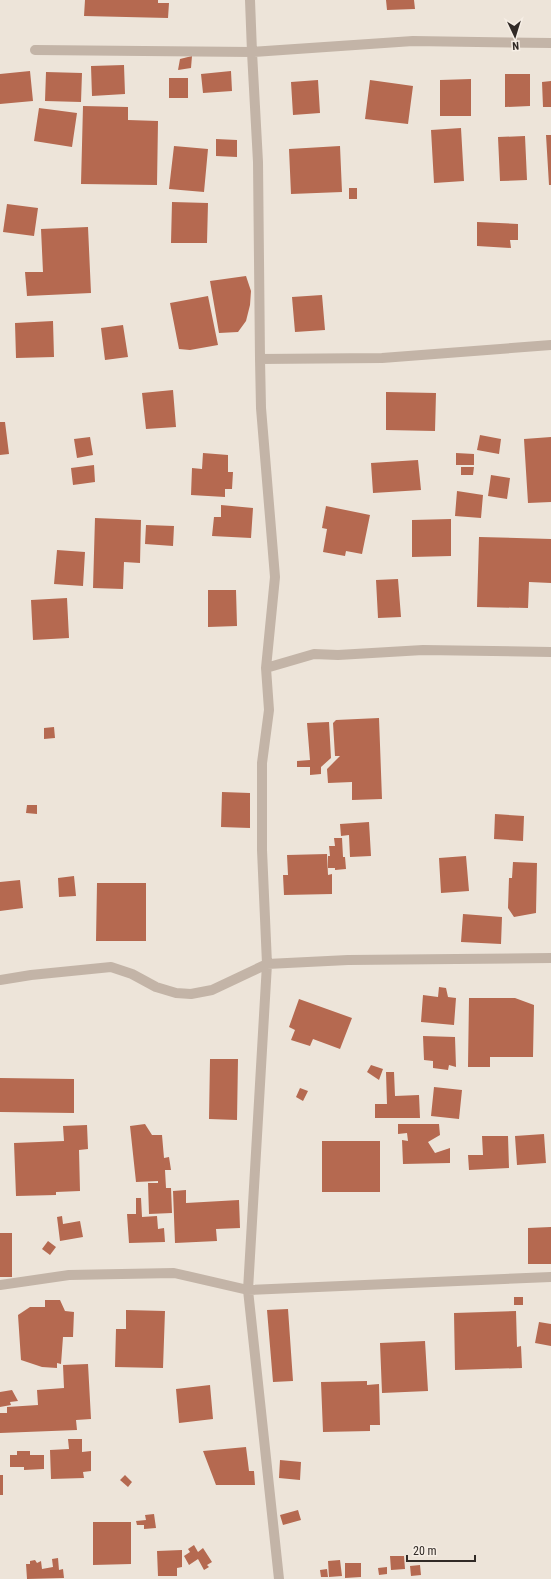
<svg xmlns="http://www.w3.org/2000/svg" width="551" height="1579" font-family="'Roboto Condensed',sans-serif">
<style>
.building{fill:#b56950}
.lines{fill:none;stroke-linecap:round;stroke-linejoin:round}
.minor{stroke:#c3b4a7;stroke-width:10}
</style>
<rect width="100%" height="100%" fill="#ede4d9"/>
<path class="building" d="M85 0H158V3H169L168 18 84 16Z
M386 0H414L415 9 387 10Z
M192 56 191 68 178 70 180 59Z
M124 65 125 94 92 96 91 66Z
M30 71 33 101 0 104V74Z
M231 71 232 91 203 93 201 74Z
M46 72 82 73 81 102 45 101Z
M505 74H530V106L505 107Z
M169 78H188V98H169Z
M471 79V116H440V80Z
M318 80 320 113 293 115 291 82Z
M370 80 413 86 408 124 365 119Z
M551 81V107H543L542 82Z
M83 106 128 107V120L158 121 157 185 81 184Z
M39 108 77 113 72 147 34 141Z
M461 128 464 181 434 183 431 130Z
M546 135H551V185H549Z
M525 136 527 180 500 181 498 137Z
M216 139 237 140V157L216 156Z
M174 146 208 149 204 192 169 189Z
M340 146 342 192 291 194 289 149Z
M349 188H357V199H349Z
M172 202 208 203 207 243H171Z
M7 204 38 208 34 236 3 232Z
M477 222 518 224V240H510L511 248 477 246Z
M88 227 91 293 27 296 25 272H43L41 229Z
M246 276 251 291 250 305 246 321 238 332 219 333 210 281Z
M322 295 325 330 295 332 292 297Z
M208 296 218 345 190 350 179 349 170 303Z
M53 321 54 357 16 358 15 323Z
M123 325 128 357 105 360 101 328Z
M173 390 176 427 146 429 142 393Z
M386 392 436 393 435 431 386 430Z
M0 422H5L9 454 0 455Z
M480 435 501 439 499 454 477 450Z
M90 437 93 455 77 458 74 439Z
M551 437V502L528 503 524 439Z
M203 453 228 455V472H233L232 489H225V497L191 495 192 468 202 469Z
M456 453 474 454V465H456Z
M418 460 421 490 373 493 371 463Z
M94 465 95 482 73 485 71 468Z
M461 467H474L473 475H461Z
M491 475 510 478 507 499 488 496Z
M457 491 483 495 481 518 455 516Z
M221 505 253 508 251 538 212 536 214 517H221Z
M326 506 370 515 362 554 346 551 345 556 323 552 327 529 322 528Z
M95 518 141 520 140 563 124 562 123 589 93 588Z
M451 519V556L412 557V520Z
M146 525 174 526 173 546 145 544Z
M479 537 551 539V583L529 582 528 608 477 607Z
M57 550 85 552 83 586 54 584Z
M398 579 401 617 378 618 376 580Z
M208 590H236L237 626 208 627Z
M67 598 69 638 33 640 31 600Z
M379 718 382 799 352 800V782L328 783 327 769 340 756H335L333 723 336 720Z
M329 722 331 758 321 767V774L310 775V767H297V761L310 760 307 723Z
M54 727 55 738 44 739V728Z
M222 792 250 793V828L221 827Z
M27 805H37V814L26 813Z
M495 814 524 816 523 841 494 839Z
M369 822 371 856 350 857 349 835 341 836 340 824Z
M334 838H342L343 857H345L346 869 335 870V868H328V856H330L329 846H335Z
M327 854 328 875 332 874V894L284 895 283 875H288L287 855Z
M466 856 469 891 441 893 439 858Z
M513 862 537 863 536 913 514 917 508 908 509 878H512Z
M74 876 76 896 59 897 58 878Z
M20 880 23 908 0 911V882Z
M97 883H146V941H96Z
M463 914 502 917 501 944 461 942Z
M439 987 446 988 448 997 456 998 454 1025 421 1022 423 995 438 997Z
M469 998H515L534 1005 533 1057H490V1067H468Z
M299 999 352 1018 340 1049 313 1039 310 1046 291 1040 295 1030 289 1027Z
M423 1036 455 1037 456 1067 449 1065 448 1070 433 1068V1061L424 1060Z
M210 1059H238L237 1120 209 1119Z
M371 1065 383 1069 379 1080 367 1072Z
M386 1072H394L395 1096 419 1095 420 1118H375V1104H387Z
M0 1078 74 1079V1113L0 1112Z
M434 1087 462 1090 459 1119 431 1116Z
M300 1088 308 1091 303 1101 296 1097Z
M145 1124 152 1135H162L164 1158 169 1157 171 1170H165L166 1188H171L172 1213 149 1214 148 1183H158V1181L136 1182 130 1126Z
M398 1124H439L440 1135 428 1142 435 1153 450 1148V1163L403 1164 402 1140 408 1141 407 1133 398 1134Z
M87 1125 88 1149 79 1150 80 1191 56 1192V1195L16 1196 14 1143 64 1141 63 1126Z
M544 1134 546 1163 517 1165 515 1136Z
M482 1136H508L509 1168 469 1170 468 1155H483Z
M322 1141H380V1192H322Z
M186 1190V1203L239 1200 240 1228 216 1229 217 1241 175 1243 173 1191Z
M136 1198H141L142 1217 157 1216 158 1229 164 1228 165 1242 129 1243 127 1214H136Z
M62 1216 63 1224 80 1221 83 1237 60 1241 57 1217Z
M551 1227V1264H528V1228Z
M0 1233H12V1277H0Z
M48 1241 56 1247 50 1255 42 1249Z
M514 1297H523V1305H514Z
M45 1300H60L65 1311 74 1312 73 1337H63L61 1364 57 1363V1368L42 1367 21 1360 18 1315 30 1307H45Z
M288 1309 293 1381 273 1382 267 1310Z
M126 1310 165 1311 163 1368 115 1367 116 1329H126Z
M516 1311 517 1347 521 1346 522 1368 455 1370 454 1313Z
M539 1322 551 1324V1346L535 1343Z
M425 1341 428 1391 382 1393 380 1343Z
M88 1364 91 1419 76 1420 77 1430 0 1433V1413H7V1407L38 1405 37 1390 64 1388 63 1365Z
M367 1381V1385L379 1384 380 1425H370V1431L323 1432 321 1382Z
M210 1385 213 1419 179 1423 176 1389Z
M12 1390 18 1401 10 1402 11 1405 0 1407V1392Z
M68 1439H82V1452L91 1451V1471L83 1472 84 1478 51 1479 50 1450 69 1449Z
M246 1447 249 1471H254L255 1485H216L203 1451Z
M17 1451H30V1455H44V1469L24 1470V1467H10V1455H17Z
M280 1460 301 1462 300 1480 279 1478Z
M0 1475H3V1495H0Z
M125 1475 132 1482 128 1487 120 1480Z
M298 1510 301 1520 283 1525 280 1515Z
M154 1514 156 1528 144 1529V1525H137L136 1521 146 1520 145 1515Z
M93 1522H131V1564L93 1565Z
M194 1545 198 1552 203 1548 212 1562 207 1565 209 1567 204 1570 198 1559 189 1565 184 1556 190 1552 188 1549Z
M182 1550V1567L177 1568V1576H158L157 1551Z
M390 1556H404L405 1569 391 1570Z
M58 1558 59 1570 63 1569 64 1578 27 1579 26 1564H30V1561L35 1560 37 1563 41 1561 42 1569 53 1567 52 1559Z
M340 1560 342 1576 329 1577 328 1561Z
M345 1563H361V1577L345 1578Z
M420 1565 421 1575 411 1576 410 1566Z
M387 1567V1574L379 1575 378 1568Z
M327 1569 328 1577H321L320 1570Z"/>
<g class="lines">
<path class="minor" d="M250 0 252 52 258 162 260 359 382 358 551 345
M35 50 252 52 413 41 551 43
M260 359 261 408 275 577 266 668
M0 980 31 975 111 967 132 974 156 987 176 993 191 994 212 990 267 964 348 960 551 958
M0 1285 69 1275 174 1273 248 1290 551 1277
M279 1579 248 1290 267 964 262 850V763L269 710 266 668 314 654 338 655 423 650 551 652"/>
</g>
<g transform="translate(515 36) rotate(176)" stroke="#f6eee5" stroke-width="3" paint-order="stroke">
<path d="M0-3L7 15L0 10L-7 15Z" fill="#312a26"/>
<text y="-6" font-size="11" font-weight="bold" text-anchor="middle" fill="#312a26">N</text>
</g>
<path d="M407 1555v6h68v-6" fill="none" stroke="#312a26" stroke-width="2"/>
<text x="413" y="1555" font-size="12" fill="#312a26" stroke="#f6eee5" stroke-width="3" paint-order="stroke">20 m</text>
</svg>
